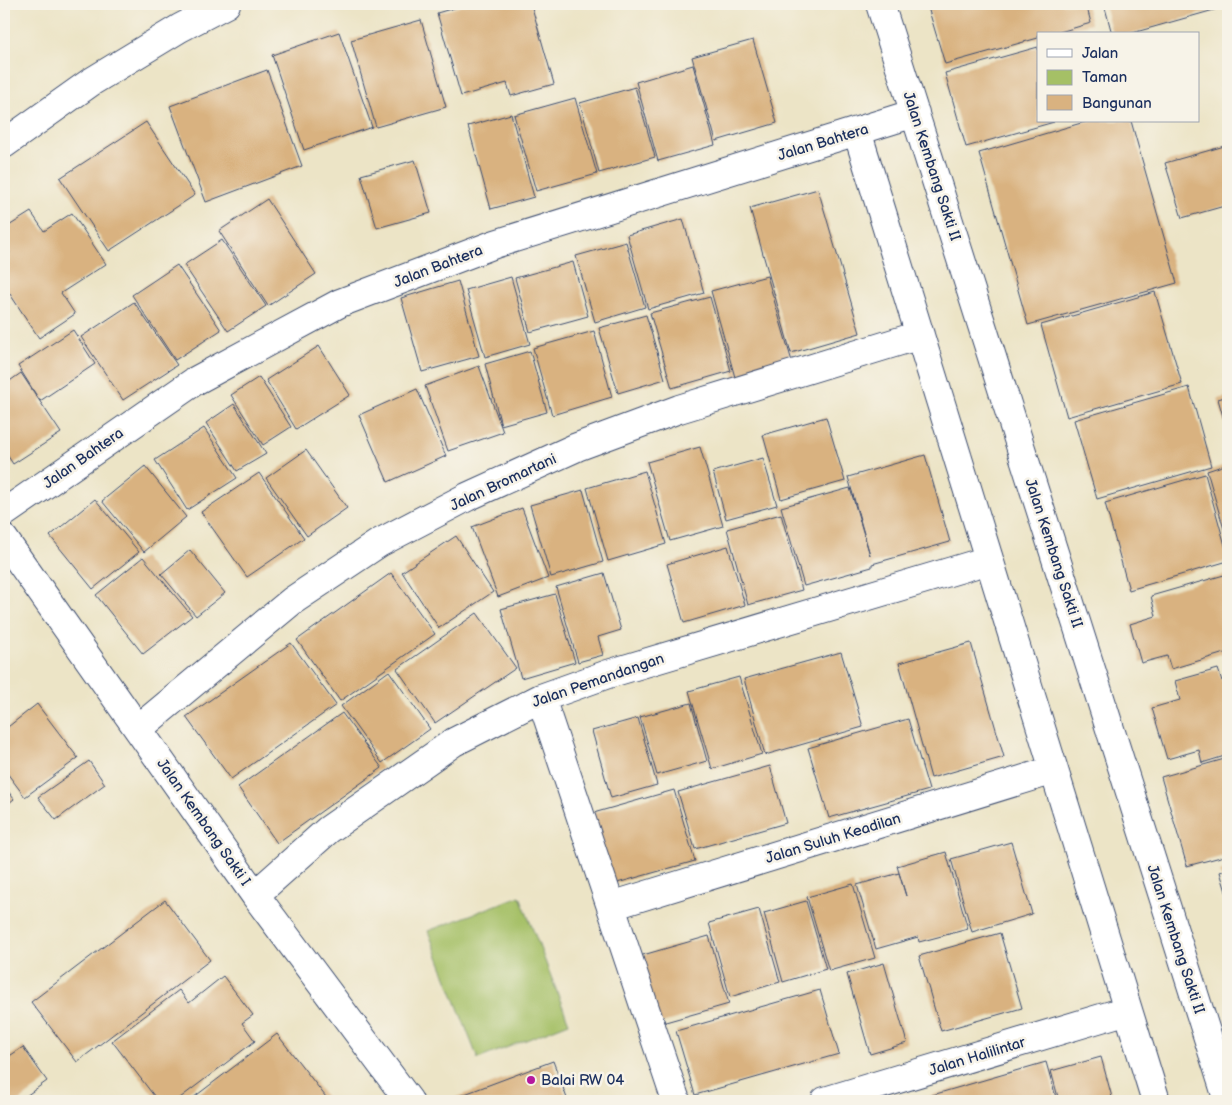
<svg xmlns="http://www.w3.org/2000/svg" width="1232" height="1105" font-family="'Balsamiq Sans',sans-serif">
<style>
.green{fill:#a5c066;stroke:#607862}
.building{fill:#d9b280}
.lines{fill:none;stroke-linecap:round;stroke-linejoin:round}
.street-casing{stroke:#3a4a6e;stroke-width:30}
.street{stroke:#fff;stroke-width:28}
.poi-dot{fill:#b5179e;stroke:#f7f3e8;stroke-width:2}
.labels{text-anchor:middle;stroke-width:5;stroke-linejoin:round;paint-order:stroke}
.street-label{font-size:15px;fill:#1b2f5e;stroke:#f7f3e8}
.poi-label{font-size:15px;fill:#1b2f5e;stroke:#f7f3e8;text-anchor:start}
</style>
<rect width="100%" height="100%" fill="#f7f3e8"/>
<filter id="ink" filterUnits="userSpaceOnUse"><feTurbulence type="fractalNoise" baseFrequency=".02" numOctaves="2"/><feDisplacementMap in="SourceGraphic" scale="10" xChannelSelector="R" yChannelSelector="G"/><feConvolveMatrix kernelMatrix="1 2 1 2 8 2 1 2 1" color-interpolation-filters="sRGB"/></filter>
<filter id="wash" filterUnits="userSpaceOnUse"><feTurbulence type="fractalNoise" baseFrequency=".0096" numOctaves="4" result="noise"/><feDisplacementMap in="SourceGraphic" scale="20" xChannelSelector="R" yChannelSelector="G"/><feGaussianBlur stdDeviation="1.12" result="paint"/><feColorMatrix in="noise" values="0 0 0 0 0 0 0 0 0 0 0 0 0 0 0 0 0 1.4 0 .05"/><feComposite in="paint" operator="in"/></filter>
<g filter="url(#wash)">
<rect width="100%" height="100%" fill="#ece4c6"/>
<path class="green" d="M520 896 569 1023 478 1059 428 931Z"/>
<g id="blocks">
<path class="building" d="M468 4H531L554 84 511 96 507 83 461 96 437 13Z
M927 4H1086L1091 23 1053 34H1038V38L945 64Z
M1104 4H1228V6L1129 34H1112Z
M421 20 446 107 376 127 351 40Z
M339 32 372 127 304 150 272 55Z
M753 40 777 123 716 141 692 57Z
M1038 47V121L1054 122 966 147 945 73Z
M693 65 715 145 658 161 636 82Z
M267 70 302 166 206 202 170 106Z
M635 87 655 157 599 173 580 103Z
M575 98 597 174 536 191 514 115Z
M511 114 534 197 491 209 468 126Z
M1088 121H1131L1177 283 1028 325 979 153Z
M146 122 195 195 109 251 60 178Z
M1228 145V205L1182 218 1165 163Z
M415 160 431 213 377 228 361 175Z
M818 189 860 333 791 353 750 208Z
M267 199 316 274 268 306 219 231Z
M31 212 44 231 72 213 106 264 61 293 75 314 39 338 4 285V257L10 253 4 242V229Z
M683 219 704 293 648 309 627 235Z
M222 240 266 306 228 331 184 265Z
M626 242 645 307 595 322 576 256Z
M573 262 588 316 530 332 515 278Z
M177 265 221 330 175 360 132 295Z
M767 276 793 365 736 381 711 291Z
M511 277 530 344 485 357 466 290Z
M458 281 479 356 422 372 401 298Z
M1155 292 1182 384 1067 417 1041 325Z
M710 297 731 371 672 388 650 313Z
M134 302 177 365 123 400 81 337Z
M646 315 665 379 618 393 599 328Z
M73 330 95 364 40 401 18 366Z
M594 331 612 397 552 415 533 348Z
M319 346 350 395 296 429 266 380Z
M530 351 547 412 501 425 485 364Z
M479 366 503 432 448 451 425 386Z
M21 373 61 433 13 464 4 450V385Z
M259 377 291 427 263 445 231 395Z
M1189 387 1211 466 1097 499 1074 420Z
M417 389 446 456 388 482 359 415Z
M1228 396V434L1218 399Z
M234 404 266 454 237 471 206 423Z
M826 417 845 481 781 499 763 435Z
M204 428 237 478 187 510 155 460Z
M700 447 723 526 670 541 647 462Z
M306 450 347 508 307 536 266 478Z
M925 455 950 542 872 564V567L804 586 781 507 850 488 870 555 848 477Z
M763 458 777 505 726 519 713 472Z
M1228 464V543L1207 471Z
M145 466 186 517 144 552 102 501Z
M645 471 666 544 608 561 587 488Z
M259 473 304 538 247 577 201 512Z
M1205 474 1228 556V561L1129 590 1105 503Z
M583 490 603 562 551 577 530 505Z
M95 499 139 552 93 589 50 536Z
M522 508 548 578 498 597 472 527Z
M781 514 802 590 748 605 727 529Z
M456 536 493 592 439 628 402 572Z
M728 546 745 605 684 623 667 564Z
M190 550 225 593 196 616 161 574Z
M143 557 192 616 143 654 96 595Z
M391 573 435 634 340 701 297 640Z
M604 573 621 630 598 637 603 655 578 662 556 587Z
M1224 575 1228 591V652L1171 669 1167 656 1141 663 1130 624 1156 616 1151 596Z
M555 594 575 662 521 678 501 609Z
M477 613 516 668 435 723 397 669Z
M291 643 336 705 231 779 186 717Z
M971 643 1004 757 931 778 899 663Z
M841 652 863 727 765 755 744 679Z
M1218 669 1222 681 1228 680V755L1202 763 1199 750 1167 759 1152 708 1180 700 1175 681Z
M389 671 430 729 382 763 341 706Z
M739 677 762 754 712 769 689 691Z
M691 703 707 761 657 775 640 717Z
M37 704 78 758 25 797 4 769V730Z
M342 713 382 768 277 843 238 787Z
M638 718 657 785 611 798 592 731Z
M908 719 929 790 829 818 808 748Z
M1228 758V855L1187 866 1161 777Z
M89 761 105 784 56 820 38 797Z
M770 766 786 823 695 849 678 792Z
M4 786 14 799 4 807Z
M674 790 695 861 610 885 590 814Z
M1011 842 1032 914 972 932 951 859Z
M946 852 968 929 919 942 918 937 876 949 857 885 899 873 906 896 897 866Z
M1228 869V898L1220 872Z
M853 884 875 958 829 971 807 897Z
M165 900 210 960 77 1062 31 1002Z
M806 901 826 969 783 982 764 913Z
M759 909 780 982 730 997 709 923Z
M1000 933 1022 1008 941 1031 919 956Z
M709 936 729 1004 655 1025 636 957Z
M884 963 907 1043 870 1054 847 974Z
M223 976 253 1015 242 1023 255 1041 176 1101H158L112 1041 179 990 189 1003Z
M820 990 839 1054 695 1095 676 1031Z
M277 1034 329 1101H189Z
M23 1047 47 1081 19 1101H4V1057L5 1059Z
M1101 1057 1113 1101H1059L1051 1071Z
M553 1061 568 1101H455L454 1098Z
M1046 1062 1057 1101H931L929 1096Z"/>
</g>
</g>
<g filter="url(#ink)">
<use href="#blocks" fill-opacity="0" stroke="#3a4a6e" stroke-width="1"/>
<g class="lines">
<defs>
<path id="street" d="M880 4 1228 1101
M857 131 1156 1101
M4 144 91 82 180 28 226 4
M4 513 195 381 340 303 495 244 915 113
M4 539 255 895 409 1101
M541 698 676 1101
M138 729 292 601 379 543 467 497 577 447 679 409 920 335
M255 895 328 830 454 742 541 698 608 674 989 560
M611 906 1054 770
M825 1101 1128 1010"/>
</defs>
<use href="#street" class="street-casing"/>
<use href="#street" class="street"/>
</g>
</g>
<circle class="poi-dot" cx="531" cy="1080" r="5"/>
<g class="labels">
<g class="street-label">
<text transform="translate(823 142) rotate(-17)" y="5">Jalan Bahtera</text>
<text transform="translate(932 166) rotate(72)" y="5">Jalan Kembang Sakti II</text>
<text transform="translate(438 266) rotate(-21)" y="5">Jalan Bahtera</text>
<text transform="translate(83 458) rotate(-35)" y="5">Jalan Bahtera</text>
<text transform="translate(503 482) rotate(-25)" y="5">Jalan Bromartani</text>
<text transform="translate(1054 553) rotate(72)" y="5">Jalan Kembang Sakti II</text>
<text transform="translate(598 680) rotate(-19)" y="5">Jalan Pemandangan</text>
<text transform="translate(204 822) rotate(55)" y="5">Jalan Kembang Sakti I</text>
<text transform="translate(833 838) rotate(-17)" y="5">Jalan Suluh Keadilan</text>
<text transform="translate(1176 939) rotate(72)" y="5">Jalan Kembang Sakti II</text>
<text transform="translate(977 1056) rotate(-17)" y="5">Jalan Halilintar</text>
</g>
<g class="poi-label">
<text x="541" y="1085">Balai RW 04</text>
</g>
</g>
<rect width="1232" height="1105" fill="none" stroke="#f7f3e8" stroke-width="20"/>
<rect x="1037" y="32" width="162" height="90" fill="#f7f3e8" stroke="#9fa5b1"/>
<rect x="1047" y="49" width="25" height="8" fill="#ffffff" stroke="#9fa5b1"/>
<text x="1082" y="58" font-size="15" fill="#1b2f5e">Jalan</text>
<rect x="1047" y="70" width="25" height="15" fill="#a5c066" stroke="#9fa5b1"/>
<text x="1082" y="82" font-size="15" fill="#1b2f5e">Taman</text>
<rect x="1047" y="95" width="25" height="15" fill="#d9b280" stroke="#9fa5b1"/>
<text x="1082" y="108" font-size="15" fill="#1b2f5e">Bangunan</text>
</svg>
